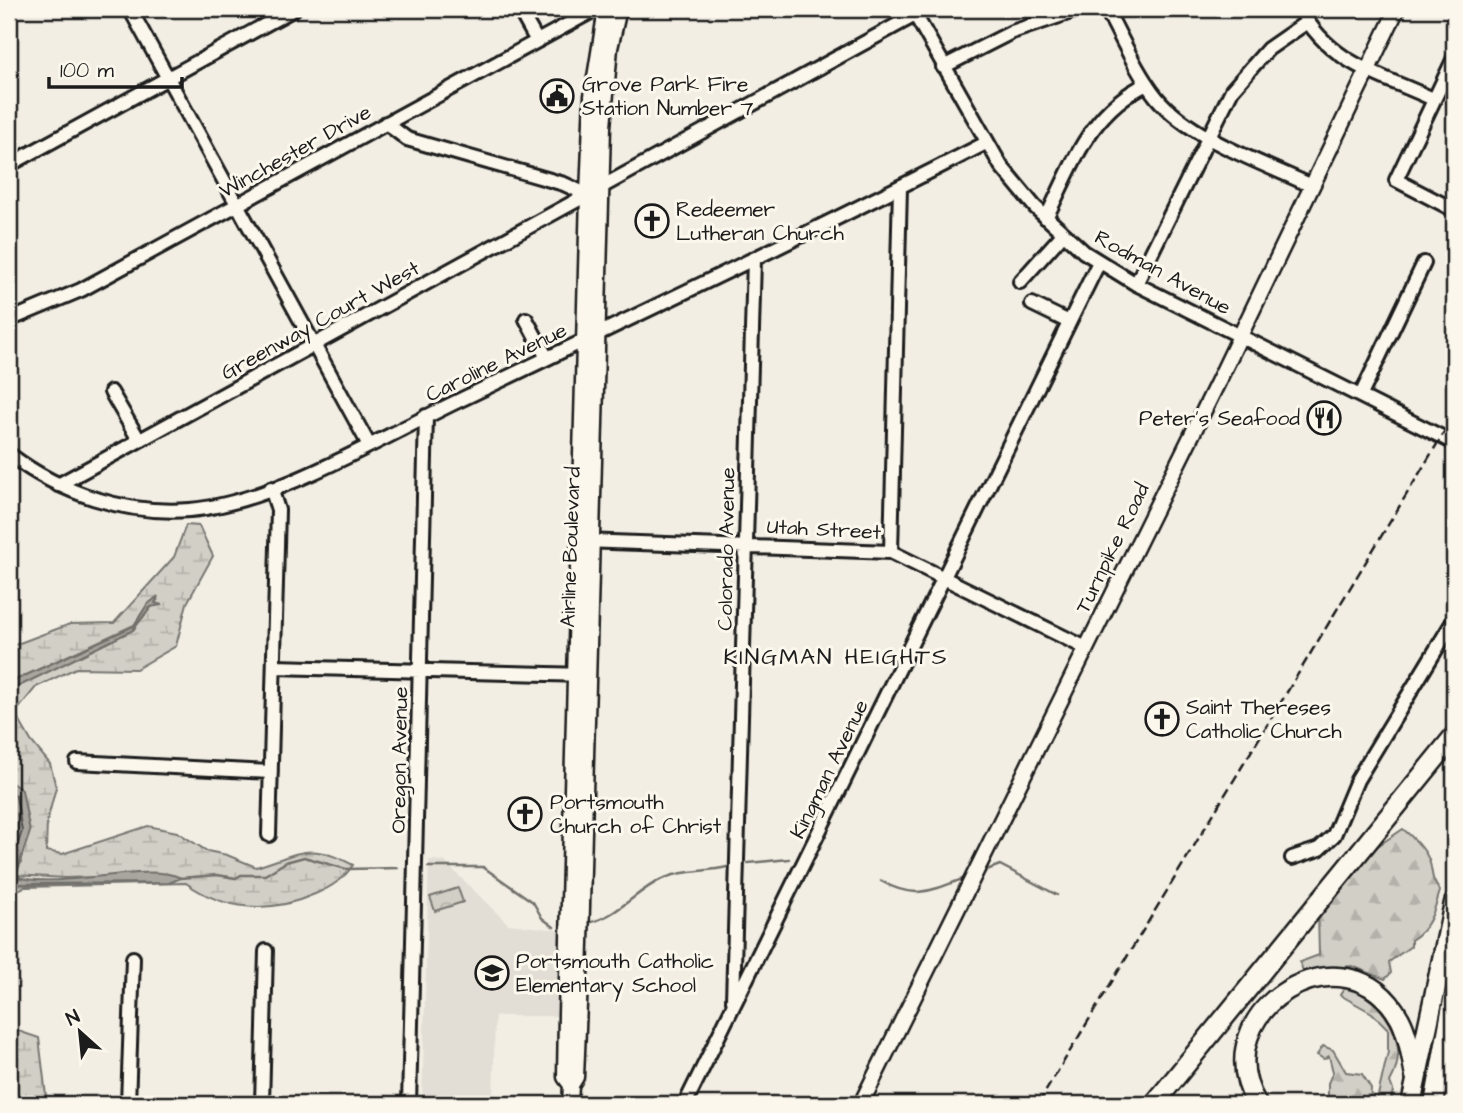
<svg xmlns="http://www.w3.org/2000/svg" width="1463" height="1113" font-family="'Architects Daughter',sans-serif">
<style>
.built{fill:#e2ded5}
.forest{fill:url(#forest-firs);stroke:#777671;stroke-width:2}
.wetland{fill:url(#wetland-marsh);stroke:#777671;stroke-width:2}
.park{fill:url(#park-crowns);stroke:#777671;stroke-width:2}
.water{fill:#a9a6a0;stroke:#716f6b;stroke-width:2}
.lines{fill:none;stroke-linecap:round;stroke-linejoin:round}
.shore{stroke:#545351;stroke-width:2}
.stream{stroke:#716f6b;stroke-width:2.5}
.minor-casing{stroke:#1c1c1c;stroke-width:18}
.major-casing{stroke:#1c1c1c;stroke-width:19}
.highway-casing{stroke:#1c1c1c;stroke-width:23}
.minor{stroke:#fbf7ec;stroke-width:12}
.major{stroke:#fbf7ec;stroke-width:14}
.highway{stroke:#fbf7ec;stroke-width:18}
.rail{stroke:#1c1c1c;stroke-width:2.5;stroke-dasharray:10 5;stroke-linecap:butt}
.labels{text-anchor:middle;stroke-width:6;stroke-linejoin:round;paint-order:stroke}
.poi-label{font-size:21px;fill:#1c1c1c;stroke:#fbf7ec;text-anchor:start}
.street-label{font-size:21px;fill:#1c1c1c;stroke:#fbf7ec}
.neighbourhood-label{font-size:23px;letter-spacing:2px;fill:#1c1c1c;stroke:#fbf7ec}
</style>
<defs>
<pattern id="forest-firs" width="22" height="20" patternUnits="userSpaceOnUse" patternTransform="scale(1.75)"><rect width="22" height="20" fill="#d2cfc6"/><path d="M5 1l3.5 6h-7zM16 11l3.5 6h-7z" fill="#b4b1aa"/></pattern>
<pattern id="wetland-marsh" width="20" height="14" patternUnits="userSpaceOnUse" patternTransform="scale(1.75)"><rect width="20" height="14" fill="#d2cfc6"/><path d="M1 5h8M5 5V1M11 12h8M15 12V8" fill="none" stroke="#b4b1aa"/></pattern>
<pattern id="park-crowns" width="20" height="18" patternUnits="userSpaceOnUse" patternTransform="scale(1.75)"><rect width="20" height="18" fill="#d2cfc6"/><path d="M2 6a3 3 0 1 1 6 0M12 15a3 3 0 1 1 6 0" fill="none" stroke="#b4b1aa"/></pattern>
</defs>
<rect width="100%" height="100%" fill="#f2eee4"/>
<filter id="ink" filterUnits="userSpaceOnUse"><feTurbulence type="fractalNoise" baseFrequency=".0143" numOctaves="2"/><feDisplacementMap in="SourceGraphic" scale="14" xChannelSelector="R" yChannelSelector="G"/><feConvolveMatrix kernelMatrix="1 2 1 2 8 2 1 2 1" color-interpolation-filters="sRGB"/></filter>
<g filter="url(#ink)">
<path class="built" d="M429 860 444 861 508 924 559 930 557 1016H495L493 1104H422Z"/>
<path class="forest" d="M1403 829C1413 838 1424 847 1429 860 1434 874 1429 876 1440 891 1434 911 1430 929 1411 940V946L1389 962 1391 973 1385 979 1352 966 1303 971 1300 962 1319 955 1318 913 1369 852Z
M1346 986C1385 1001 1412 1043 1390 1082L1393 1090 1391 1104H1376L1388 1052V1029L1372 1013 1340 995Z
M1323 1046 1333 1050 1346 1072 1362 1074 1371 1088 1370 1104H1328V1083L1333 1072 1329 1056 1324 1059 1317 1055Z"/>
<path class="wetland" d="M186 525 199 526 213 556 187 603 176 646 136 669 76 668 36 687 15 713 31 741 50 764 56 787 47 822 46 851 62 854 148 826 177 832 207 851 227 855 256 867C301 854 307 841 353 865 344 879 330 888 315 894 270 914 225 911 186 883L25 887 9 893V884L27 885 169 883 157 875 65 878 15 875 21 863 14 786 9 781V691L133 630 158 599 147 605 134 625 9 683V647L70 624 114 623 174 557Z
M9 1023 12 1029 39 1038 47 1104H9Z"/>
<path class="park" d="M458 888 463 902 435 911 430 897Z"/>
<path class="water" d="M158 596 155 603 162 605 150 607 133 630 9 691V683L134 626 147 605Z
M9 781 22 790 30 832 15 876C55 891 146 861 181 878L169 883 9 884Z"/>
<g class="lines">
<path class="shore" d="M9 790 16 796 22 831 9 872"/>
<path class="stream" d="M748 863 789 859
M428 867H483L533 902 542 918 554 927
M984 871 1000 865 1057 895
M180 878 217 875 236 878 241 875H265L286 862 304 857 346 869 398 868
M881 881C914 900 931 891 965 878
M592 922C620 914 636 891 662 879 682 870 705 872 727 867"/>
<defs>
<path id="minor" d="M130 9 369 445
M519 9 537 41
M912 9 1001 166 1035 207 1084 252 1136 284 1454 443
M1106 9C1122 38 1136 72 1157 98 1191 139 1264 163 1312 186
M1300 9C1330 64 1379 74 1433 99
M1454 58 1396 180 1454 210
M943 67 1012 32 1080 9
M386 123 407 139 564 184 588 195
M9 165 294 9
M1046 218C1073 165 1089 111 1147 84
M1020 282 1063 234
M1136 284 1232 90 1268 49 1307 22
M1032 304 1069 322
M526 319 547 358
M9 320 81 290 596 9
M111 392 139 440
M1361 395 1424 263
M9 454C60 493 125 515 190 510 273 503 381 438 458 401 635 316 811 233 986 143
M58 485 915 15
M583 541 891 552 1086 648
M891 552 900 187
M274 667 585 675
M77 762 271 772
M269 835 278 510 271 488
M1292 858 1319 849 1334 835 1357 780 1454 620
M733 1001 754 259
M128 1104 133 958
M262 1104 266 951
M409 1104 426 416
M685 1104 1099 262"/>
<path id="major" d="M571 1085 565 1077 566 1014 588 195 592 96 606 9
M570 1104 571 1085 576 1077 580 980 603 127 610 48 619 9
M861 1104 1217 384 1397 9"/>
<path id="highway" d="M1154 1104 1454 736
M1257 1104C1201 1010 1347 922 1400 1019 1409 1036 1411 1057 1415 1076
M1411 1104 1454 903
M1434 1104 1454 995"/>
</defs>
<use href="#minor" class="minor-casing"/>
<use href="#major" class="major-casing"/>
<use href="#highway" class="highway-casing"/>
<use href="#minor" class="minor"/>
<use href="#major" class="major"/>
<use href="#highway" class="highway"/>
<path class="rail" d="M1038 1104 1454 416"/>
</g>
</g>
<defs>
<symbol id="civic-ring" viewBox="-11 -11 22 22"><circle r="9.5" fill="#fbf7ec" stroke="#1c1c1c" stroke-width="1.5"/><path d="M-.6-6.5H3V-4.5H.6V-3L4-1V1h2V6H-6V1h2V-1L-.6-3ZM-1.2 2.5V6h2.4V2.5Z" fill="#1c1c1c"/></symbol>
<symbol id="church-ring" viewBox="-11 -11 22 22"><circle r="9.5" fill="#fbf7ec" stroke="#1c1c1c" stroke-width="1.5"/><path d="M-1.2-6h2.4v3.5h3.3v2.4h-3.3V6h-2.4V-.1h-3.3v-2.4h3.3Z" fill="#1c1c1c"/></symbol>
<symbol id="restaurant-ring" viewBox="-11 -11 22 22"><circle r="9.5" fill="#fbf7ec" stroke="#1c1c1c" stroke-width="1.5"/><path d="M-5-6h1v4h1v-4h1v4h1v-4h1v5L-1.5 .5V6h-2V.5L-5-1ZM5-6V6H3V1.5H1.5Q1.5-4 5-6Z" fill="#1c1c1c"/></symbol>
<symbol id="school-ring" viewBox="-11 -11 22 22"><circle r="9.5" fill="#fbf7ec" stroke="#1c1c1c" stroke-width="1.5"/><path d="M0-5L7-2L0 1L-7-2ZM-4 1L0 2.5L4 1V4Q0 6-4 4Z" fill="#1c1c1c"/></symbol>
</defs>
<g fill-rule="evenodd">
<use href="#civic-ring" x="538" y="77" width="38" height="38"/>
<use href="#church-ring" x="633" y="202" width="38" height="38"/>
<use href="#restaurant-ring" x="1305" y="399" width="38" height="38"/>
<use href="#church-ring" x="1143" y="700" width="38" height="38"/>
<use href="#church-ring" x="506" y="795" width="38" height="38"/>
<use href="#school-ring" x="473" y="954" width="38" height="38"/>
</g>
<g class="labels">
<g class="poi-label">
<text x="582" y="91">Grove Park Fire<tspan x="582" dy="24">Station Number 7</tspan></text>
<text x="676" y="216">Redeemer<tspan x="676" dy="24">Lutheran Church</tspan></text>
<text x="1300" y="425" text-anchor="end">Peter's Seafood</text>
<text x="1186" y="714">Saint Thereses<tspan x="1186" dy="24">Catholic Church</tspan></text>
<text x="550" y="809">Portsmouth<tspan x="550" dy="24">Church of Christ</tspan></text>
<text x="516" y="968">Portsmouth Catholic<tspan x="516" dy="24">Elementary School</tspan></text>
</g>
<g class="street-label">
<text transform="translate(295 151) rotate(-29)" y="7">Winchester Drive</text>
<text transform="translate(1163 272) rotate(29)" y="7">Rodman Avenue</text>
<text transform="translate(320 320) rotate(-29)" y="7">Greenway Court West</text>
<text transform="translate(496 362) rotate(-26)" y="7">Caroline Avenue</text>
<text transform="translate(824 529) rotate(3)" y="7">Utah Street</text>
<text transform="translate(570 547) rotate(-88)" y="7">Airline Boulevard</text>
<text transform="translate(1112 548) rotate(-64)" y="7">Turnpike Road</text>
<text transform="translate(726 549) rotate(-89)" y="7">Colorado Avenue</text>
<text transform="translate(399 760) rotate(-89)" y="7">Oregon Avenue</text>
<text transform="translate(829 769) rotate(-64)" y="7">Kingman Avenue</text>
</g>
<g class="neighbourhood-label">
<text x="836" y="664">KINGMAN HEIGHTS</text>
</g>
</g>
<rect width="1463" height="1113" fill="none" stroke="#fbf7ec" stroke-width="35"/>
<rect x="18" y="18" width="1428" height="1078" fill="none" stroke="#1c1c1c" stroke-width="2.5" filter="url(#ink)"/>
<g transform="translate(80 1032) rotate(333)" stroke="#fbf7ec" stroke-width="5" paint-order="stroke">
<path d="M0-5L12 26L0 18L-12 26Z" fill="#1c1c1c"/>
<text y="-10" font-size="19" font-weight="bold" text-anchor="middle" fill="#1c1c1c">N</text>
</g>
<path d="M49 77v10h133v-10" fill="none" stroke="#1c1c1c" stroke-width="3.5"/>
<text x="60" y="77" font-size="21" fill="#1c1c1c" stroke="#fbf7ec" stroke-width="5" paint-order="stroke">100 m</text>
</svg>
